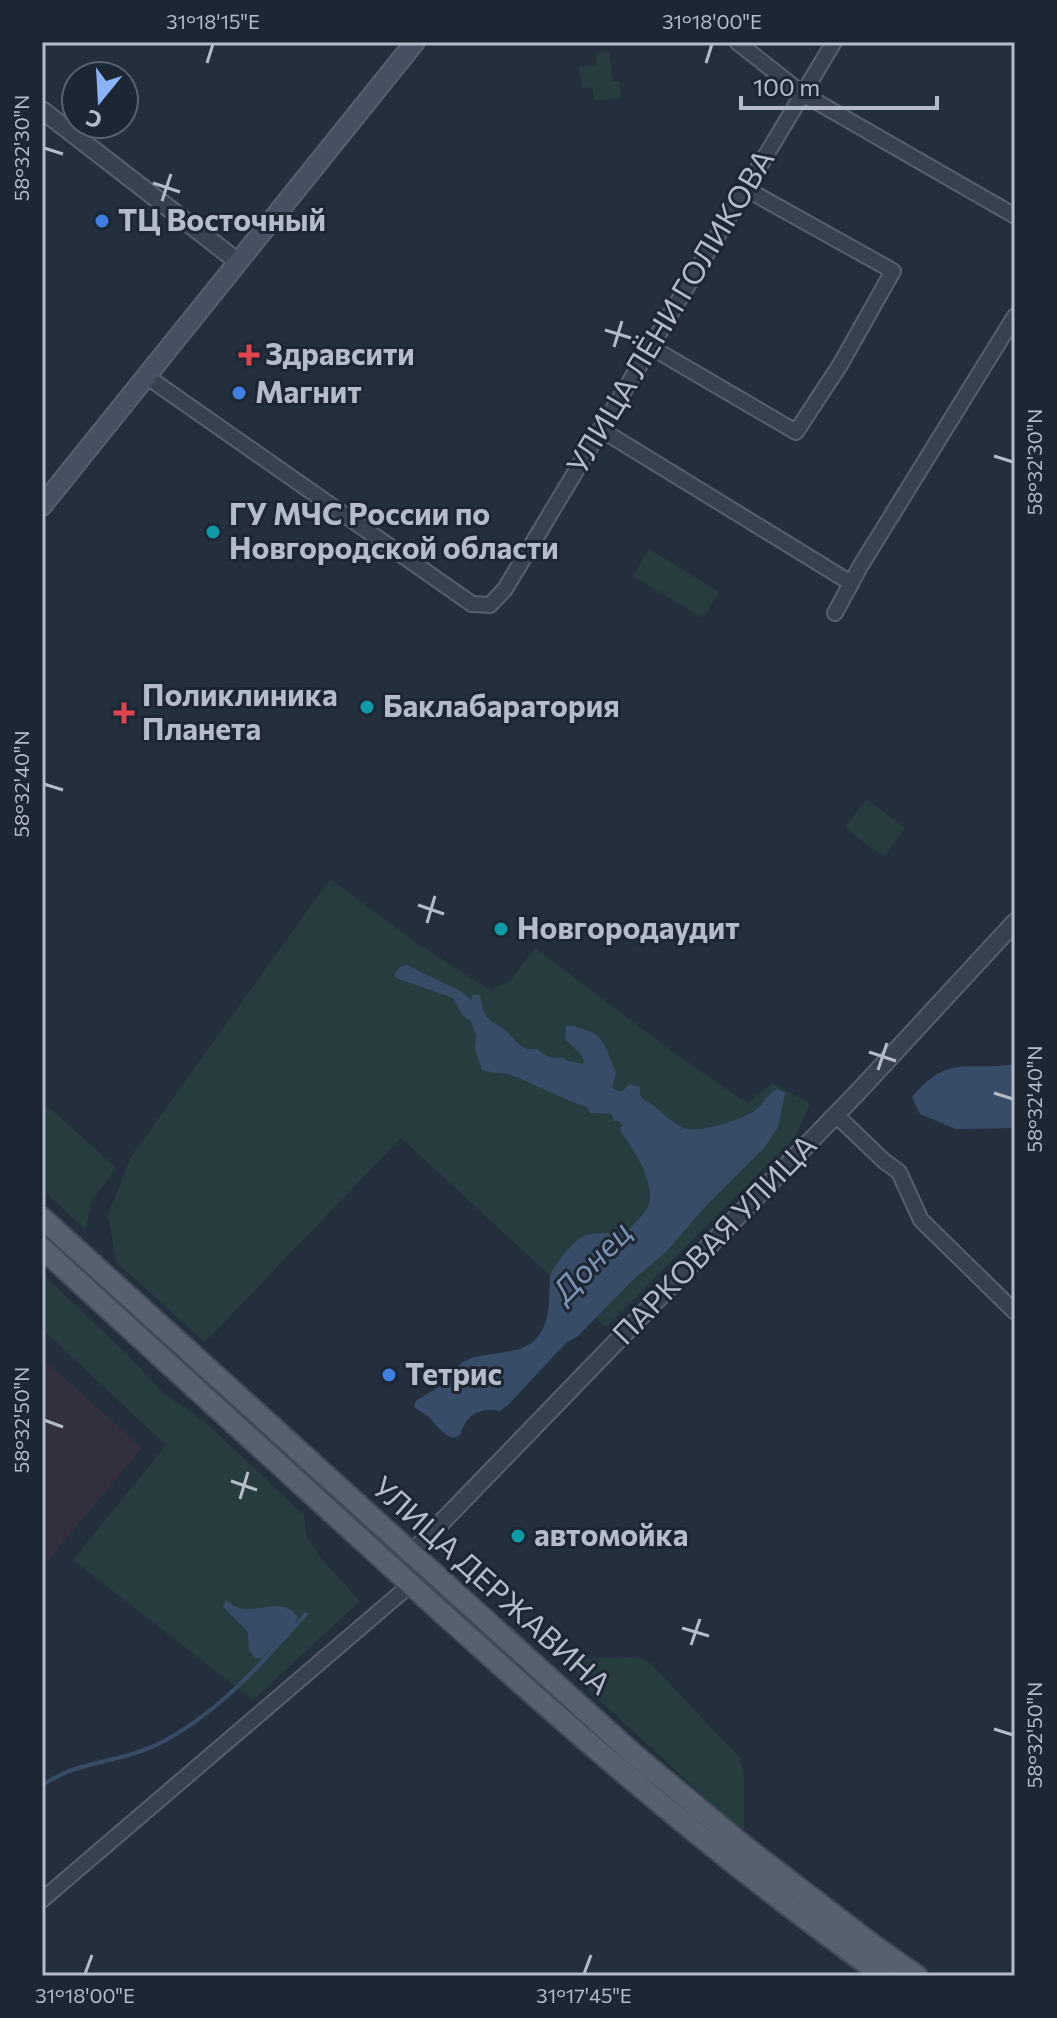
<svg xmlns="http://www.w3.org/2000/svg" width="1057" height="2018" font-family="Commissioner,sans-serif">
<style>
.medical{fill:#32303f}
.green{fill:#263c3f}
.water{fill:#394c67}
.lines{fill:none;stroke-linecap:round;stroke-linejoin:round}
.stream{stroke:#394c67;stroke-width:4}
.minor-casing{stroke:#565f6c;stroke-width:18}
.tertiary-casing{stroke:#565f6c;stroke-width:20}
.secondary-casing{stroke:#565f6c;stroke-width:22}
.primary-casing{stroke:#414a57;stroke-width:24}
.minor{stroke:#38414e;stroke-width:14}
.tertiary{stroke:#38414e;stroke-width:16}
.secondary{stroke:#465061;stroke-width:18}
.primary{stroke:#56606e;stroke-width:20}
.ticks{fill:none;stroke:#b4bcc9;stroke-width:3}
.shop-dot{fill:#3f7fe0;stroke:#1d2633;stroke-width:3}
.health-dot{fill:#e0444e;stroke:#1d2633;stroke-width:3}
.culture-dot{fill:#0f9aa8;stroke:#1d2633;stroke-width:3}
.labels{text-anchor:middle;stroke-width:6;stroke-linejoin:round;paint-order:stroke}
.poi-label{font-size:30px;font-weight:bold;fill:#b4bcc9;stroke:#1d2633;text-anchor:start}
.street-label{font-size:30px;fill:#b4bcc9;stroke:#1d2633}
.water-label{font-size:32px;font-style:italic;fill:#7c92b1;stroke:#1d2633}
.neatline{fill:none;stroke:#b4bcc9;stroke-width:3}
.ticks-label{font-size:20px;text-anchor:middle;fill:#b4bcc9}
</style>
<rect width="100%" height="100%" fill="#242f3e"/>
<path class="medical" d="M42 1358 142 1448 42 1567Z"/>
<path class="green" d="M609 51 613 81H619L621 98 594 101 592 87 582 88 579 67 597 65 596 53Z
M649 549 719 592 703 618 633 576Z
M866 799 905 828 884 857 845 828Z
M330 879 418 944 490 990 510 981 535 948 673 1052 747 1103 773 1083 810 1104 795 1137 606 1327 401 1138 205 1342 116 1262 108 1215 130 1158Z
M42 1101 116 1168 91 1201 86 1230 42 1189Z
M42 1227 532 1674 526 1680 42 1239Z
M42 1274 125 1352 161 1391 206 1423 304 1515 306 1535 322 1560 360 1601 253 1700 73 1560 166 1445 42 1329Z
M631 1657 640 1658 650 1663 740 1758 744 1777V1829L737 1827 592 1693 573 1666 579 1659Z"/>
<path class="water" d="M407 965 462 992 471 1000 473 995H480C481 1001 482 1009 485 1014 490 1023 498 1024 505 1030 517 1040 519 1051 537 1049 545 1055 553 1061 563 1057L565 1060 583 1064 584 1060C579 1050 572 1047 565 1039L566 1026C575 1025 577 1028 585 1030 607 1036 607 1055 616 1072L612 1088 621 1092 630 1084 640 1087V1095L643 1099C658 1107 669 1122 684 1128 698 1134 744 1119 756 1110 764 1104 768 1092 778 1089L785 1093 778 1127 765 1147 703 1209 667 1251 635 1278 578 1336 566 1343 508 1405 500 1411C479 1407 467 1414 460 1435L454 1438C439 1433 437 1423 426 1415 422 1412 417 1410 414 1406L416 1401C426 1394 438 1388 447 1380 453 1374 456 1366 463 1362 484 1350 515 1357 534 1341 551 1325 549 1299 550 1277 550 1270 572 1243 579 1239 595 1229 611 1236 627 1231 634 1224 643 1216 648 1207 657 1185 633 1147 620 1131L622 1125 619 1121H614L611 1114 590 1113 587 1107C559 1098 536 1084 508 1074 499 1072 490 1073 482 1070L475 1048 476 1035 471 1021 463 1016 453 998 396 978 394 974 400 967Z
M1015 1064V1128L956 1129 920 1114 912 1097C949 1053 967 1072 1015 1064Z
M226 1600C248 1623 278 1591 298 1617L293 1627 262 1658H255L249 1650 248 1632 223 1607Z"/>
<g class="lines">
<path class="stream" d="M42 1785C53 1779 64 1772 75 1769 104 1760 137 1756 164 1741 220 1711 264 1661 306 1614"/>
<defs>
<path id="minor" d="M737 42 803 94 1015 216
M649 346 796 432 840 365 893 271 746 189
M146 376 472 604 490 605 505 589 834 42
M600 429 851 583
M835 613 861 565 1015 316
M836 1115 884 1161 899 1172 921 1220 1015 1312
M42 1900 410 1585"/>
<path id="tertiary" d="M42 110 237 261
M411 1554 858 1092 1015 922"/>
<path id="secondary" d="M42 506 415 42"/>
<path id="primary" d="M42 1218 632 1753 744 1846 873 1945 917 1976
M42 1248C152 1349 263 1450 373 1550 537 1700 703 1848 884 1976"/>
</defs>
<use href="#minor" class="minor-casing"/>
<use href="#tertiary" class="tertiary-casing"/>
<use href="#secondary" class="secondary-casing"/>
<use href="#primary" class="primary-casing"/>
<use href="#minor" class="minor"/>
<use href="#tertiary" class="tertiary"/>
<use href="#secondary" class="secondary"/>
<use href="#primary" class="primary"/>
</g>
<path class="ticks" d="M207 63 213 44M706 63 712 44M44 148 63 154M153 183 180 192M162 201 171 174M605 330 631 338M614 347 622 321M994 456 1013 462M44 784 63 790M418 905 444 914M427 923 435 896M869 1052 896 1061M878 1070 887 1043M994 1093 1013 1099M44 1420 63 1427M231 1481 257 1490M240 1499 248 1472M682 1628 709 1636M691 1645 700 1619M994 1729 1013 1735M85 1974 92 1955M584 1974 591 1955"/>
<g class="shop-dot">
<circle cx="102" cy="221" r="8"/>
<circle cx="239" cy="393" r="8"/>
<circle cx="389" cy="1375" r="8"/>
</g>
<g class="health-dot">
<path d="M245 343h8v8h8v8h-8v8h-8v-8h-8v-8h8z"/>
<path d="M120 701h8v8h8v8h-8v8h-8v-8h-8v-8h8z"/>
</g>
<g class="culture-dot">
<circle cx="213" cy="532" r="8"/>
<circle cx="367" cy="707" r="8"/>
<circle cx="501" cy="929" r="8"/>
<circle cx="518" cy="1536" r="8"/>
</g>
<g class="labels">
<g class="poi-label">
<text x="118" y="231">ТЦ Восточный</text>
<text x="265" y="365">Здравсити</text>
<text x="255" y="403">Магнит</text>
<text x="229" y="525">ГУ МЧС России по<tspan x="229" dy="34">Новгородской области</tspan></text>
<text x="142" y="706">Поликлиника<tspan x="142" dy="34">Планета</tspan></text>
<text x="383" y="717">Баклабаратория</text>
<text x="517" y="939">Новгородаудит</text>
<text x="405" y="1385">Тетрис</text>
<text x="534" y="1546">автомойка</text>
</g>
<g class="street-label">
<text transform="translate(671 312) rotate(-59)" y="10">УЛИЦА ЛЁНИ ГОЛИКОВА</text>
<text transform="translate(715 1240) rotate(-46)" y="10">ПАРКОВАЯ УЛИЦА</text>
<text transform="translate(491 1586) rotate(42)" y="10">УЛИЦА ДЕРЖАВИНА</text>
</g>
<g class="water-label">
<text transform="translate(592 1262) rotate(-46)" y="11">Донец</text>
</g>
</g>
<rect width="1057" height="2018" fill="none" stroke="#1d2633" stroke-width="88"/>
<g transform="translate(100 100) rotate(198)"><circle r="38" fill="#1d2633" stroke="#59626f" stroke-width="2"/>
<path d="M0-6L14 30L0 20L-14 30Z" fill="#8ab4f8"/>
<text y="-12" font-size="22" font-weight="bold" text-anchor="middle" fill="#b4bcc9">С</text>
</g>
<path d="M741 96v12h196v-12" fill="none" stroke="#b4bcc9" stroke-width="4"/>
<text x="753" y="96" font-size="24" fill="#b4bcc9" stroke="#1d2633" stroke-width="6" paint-order="stroke">100 m</text>
<rect x="44" y="44" width="969" height="1930" class="neatline"/>
<g class="ticks-label">
<text x="213" y="29">31°18'15"E</text>
<text x="712" y="29">31°18'00"E</text>
<text transform="translate(22 148) rotate(-90)" y="7">58°32'30"N</text>
<text transform="translate(1035 462) rotate(-90)" y="7">58°32'30"N</text>
<text transform="translate(22 784) rotate(-90)" y="7">58°32'40"N</text>
<text transform="translate(1035 1099) rotate(-90)" y="7">58°32'40"N</text>
<text transform="translate(22 1420) rotate(-90)" y="7">58°32'50"N</text>
<text transform="translate(1035 1735) rotate(-90)" y="7">58°32'50"N</text>
<text x="85" y="2003">31°18'00"E</text>
<text x="584" y="2003">31°17'45"E</text>
</g>
</svg>
